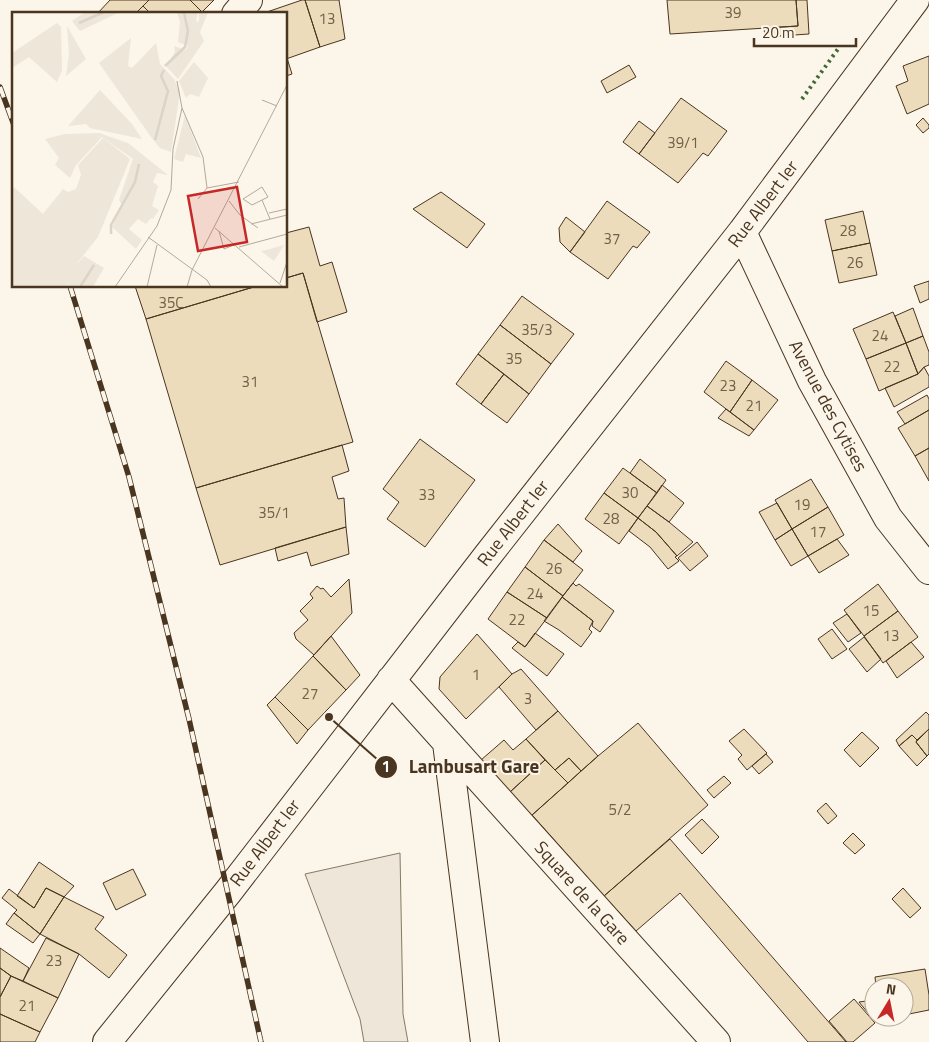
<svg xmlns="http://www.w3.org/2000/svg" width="929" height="1042" font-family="'Titillium Web',sans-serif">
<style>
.green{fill:#ede6d9;stroke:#887966}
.building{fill:#ecdcbc;stroke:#4a3520}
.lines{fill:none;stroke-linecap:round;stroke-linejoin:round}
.minor-casing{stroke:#4a3520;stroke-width:30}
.minor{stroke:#fbf6e9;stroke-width:28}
.rail-casing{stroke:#4a3520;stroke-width:5.5}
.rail{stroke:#fbf6e9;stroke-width:4;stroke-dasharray:11;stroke-linecap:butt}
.hedge{stroke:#436837;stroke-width:4;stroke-dasharray:2.5 4;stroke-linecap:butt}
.labels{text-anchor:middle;stroke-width:4;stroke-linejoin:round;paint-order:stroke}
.number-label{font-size:15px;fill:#725f47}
.street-label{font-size:18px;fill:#4a3520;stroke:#fbf6e9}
.inset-river{fill:none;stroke:#dcd4c6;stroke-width:2.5}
.inset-road{fill:none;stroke:#b4a999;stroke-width:1}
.view{fill:#c62828;fill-opacity:0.15;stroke:#c62828;stroke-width:2.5}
.inset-edge{fill:none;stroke:#4a3520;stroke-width:2.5}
.leader{fill:none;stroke:#4a3520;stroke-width:2}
.callout-dot{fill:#4a3520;stroke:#fbf6e9;stroke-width:2}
.mark-label{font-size:15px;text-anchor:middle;font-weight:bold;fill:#fff}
.callout-label{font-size:19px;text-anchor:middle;font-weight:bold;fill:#4a3520;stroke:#fbf6e9;stroke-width:4;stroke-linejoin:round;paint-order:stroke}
</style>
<rect width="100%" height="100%" fill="#fbf6e9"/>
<path class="green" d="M400 853 403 1014 408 1042H364L360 1019 305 874Z"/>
<path class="building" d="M110 0H149L135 14H97Z
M149 0H190L202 12 200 14H151L143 6Z
M190 0H214L202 12Z
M302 0H305L320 47 286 59V14H261Z
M305 0H339L345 39 320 47Z
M667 0H796L798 26 670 34Z
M796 0H807L809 34 765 37 764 28 798 26Z
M143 6 151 14H135Z
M929 56V104L907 114 896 86 908 81 903 66Z
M287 58 292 74 286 76V59Z
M629 65 636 77 607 93 601 81Z
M681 98 727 131 708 156 703 153 678 183 639 154Z
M923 118 929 125V128L923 133 916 125Z
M639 121 655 133 639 154 623 142Z
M441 192 485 224 467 248 413 209Z
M607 201 650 232 637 248 633 246 608 279 570 252Z
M863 211 870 243 832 251 825 220Z
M566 217 585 232 570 252 560 242 559 228Z
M309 227 320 266 332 262 347 312 317 322 303 273 286 278V233Z
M870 243 877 275 839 283 832 251Z
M303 273 353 442 196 488 146 319 257 286H286V278Z
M929 281V299L920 303 914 286Z
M135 286H257L146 319Z
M522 296 574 334 551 364 500 325Z
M913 308 923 336 906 343 895 316Z
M893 312 906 343 866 359 853 329Z
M500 325 551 364 529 394 478 354Z
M923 336 929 352V365L924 367 918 374 906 343Z
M906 343 918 374 879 391 866 359Z
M478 354 504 374 481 404 456 384Z
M726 361 752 380 730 412 704 392Z
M924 367 929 376V387L894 407 885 388 918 374Z
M504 374 529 394 507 423 481 404Z
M752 380 778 400 754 430 730 412Z
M927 395 929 399V410L905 424 897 412Z
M726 409 754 430 749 436 718 418Z
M929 410V448L915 456 898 428Z
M420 439 475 480 425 547 387 519 399 502 383 489Z
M342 445 349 471 332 477 338 499 344 498 346 527 220 565 196 488Z
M929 448V481L915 456Z
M640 459 666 480 657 493 630 473Z
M623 468 657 493 638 518 604 493Z
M811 479 828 507 792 529 775 500Z
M662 485 684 503 669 522 647 506Z
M604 493 638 518 619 544 585 519Z
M777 503 792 529 775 540 759 512Z
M647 506 669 522 693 542 677 556 656 532 638 518Z
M828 507 844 535 808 556 792 529Z
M638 518 656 532 677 556 675 557 679 561 668 569 650 547 629 531Z
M558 524 582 551 573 562 544 540Z
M346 527 349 554 311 566 307 552 278 561 275 548Z
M792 529 808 556 791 566 775 540Z
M837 539 849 555 819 573 808 556Z
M544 540 583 570 563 596 525 567Z
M697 542 708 556 690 571 678 558Z
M525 567 563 596 547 618 507 592Z
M349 579 352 613 314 655 296 639 294 633 308 620 300 611 313 598 310 594 317 586 321 589 323 588 331 597Z
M573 583 576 586 579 584 614 611 600 632 592 626 593 621 562 597Z
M878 584 898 611 864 636 844 610Z
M507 592 547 618 525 647 488 619Z
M562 597 593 621 589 629 592 632 581 647 559 630 544 621Z
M898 611 918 637 883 663 864 636Z
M847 614 861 633 848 642 833 623Z
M832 629 847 649 832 659 818 639Z
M535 633 564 654 547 676 512 648 518 642 525 647Z
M477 634 512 674 466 719 439 689 440 677Z
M331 636 360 675 346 690 313 656Z
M864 637 881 659 867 672 849 649Z
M911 642 924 657 897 678 886 661Z
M313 656 346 690 308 730 275 697Z
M521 669 558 711 536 730 499 687 512 674Z
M275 697 308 730 297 744 267 705Z
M558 711 598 756 581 771 569 758 555 770 526 739Z
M926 712 929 715V729L917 740 912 735 899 746 896 740Z
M638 723 708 805 604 896 532 815 598 756Z
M744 729 767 753 747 770 738 759 742 755 729 741Z
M929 729V754L927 756 916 742Z
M862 732 879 748 860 767 844 750Z
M912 735 917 740 916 742 927 756 917 766 899 746Z
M526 739 545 760 510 792 481 760 504 740 513 750Z
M766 754 773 762 759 774 752 766Z
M569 758 581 771 568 783 555 770Z
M545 760 568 783 531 816 510 792Z
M724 776 731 783 714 798 707 790Z
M826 803 837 816 828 824 817 811Z
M702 819 719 837 702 854 685 835Z
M853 833 865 845 855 854 843 843Z
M670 839 846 1042H808L680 893 636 931 604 896Z
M39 862 74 886 64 897 46 888 34 908 17 896Z
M133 869 146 895 116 910 103 883Z
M46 888 64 897 40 934 14 913 17 910 2 898 9 889 34 908Z
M903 888 921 908 910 918 892 899Z
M64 897 104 917 95 929 127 955 109 978 79 954 40 934Z
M14 913 40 934 33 943 6 924Z
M46 938 79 954 58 998 23 981Z
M0 948 29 968 23 981 11 976 0 968Z
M0 968 11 976 0 997Z
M925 969 929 995V1010L904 1015V987H876L875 977Z
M11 976 58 998 40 1032 0 1014V997Z
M854 999 875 1023 853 1042H847L829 1021Z
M874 1000V1017H878L873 1019 859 1002Z
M0 1014 40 1032 35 1042H0Z
M880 1017H898V1018L880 1021Z"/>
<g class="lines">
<defs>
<path id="minor" d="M236 14 248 0
M742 232 812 381 888 518 929 570
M391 680 716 1042
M447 743 485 1042
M107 1042 228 892 488 555 742 232 915 0"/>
</defs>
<use href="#minor" class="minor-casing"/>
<use href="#minor" class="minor"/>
<defs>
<path id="rail" d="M0 87 14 125
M70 286 129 477 189 719 261 1042"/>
</defs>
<use href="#rail" class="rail-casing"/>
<use href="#rail" class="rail"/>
<path class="hedge" d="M802 99 838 49"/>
</g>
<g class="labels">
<g class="number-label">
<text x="733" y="18">39</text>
<text x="327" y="24">13</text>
<text x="683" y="148">39/1</text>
<text x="848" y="236">28</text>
<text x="612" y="244">37</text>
<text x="855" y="268">26</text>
<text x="171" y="308">35C</text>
<text x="537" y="335">35/3</text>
<text x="880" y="341">24</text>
<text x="514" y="364">35</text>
<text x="892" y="372">22</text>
<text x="250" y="387">31</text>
<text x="728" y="391">23</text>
<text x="754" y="411">21</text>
<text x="630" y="498">30</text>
<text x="427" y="500">33</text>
<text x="802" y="510">19</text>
<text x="274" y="518">35/1</text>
<text x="611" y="524">28</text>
<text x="818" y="537">17</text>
<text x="554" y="574">26</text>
<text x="535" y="599">24</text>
<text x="871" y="616">15</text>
<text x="517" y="625">22</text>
<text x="891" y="641">13</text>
<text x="476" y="680">1</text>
<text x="310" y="699">27</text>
<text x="528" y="704">3</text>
<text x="620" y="815">5/2</text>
<text x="54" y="966">23</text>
<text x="27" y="1011">21</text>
</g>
<g class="street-label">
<text transform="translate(763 204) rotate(-53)" y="6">Rue Albert Ier</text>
<text transform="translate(828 406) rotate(62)" y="6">Avenue des Cytises</text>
<text transform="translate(513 523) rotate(-52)" y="6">Rue Albert Ier</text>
<text transform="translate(265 843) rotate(-53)" y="6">Rue Albert Ier</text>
<text transform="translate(582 893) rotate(48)" y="6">Square de la Gare</text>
</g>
</g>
<g transform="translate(12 12)">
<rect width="275" height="275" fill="#fbf6e9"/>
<path d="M73 0H108L68 19 60 9ZM165 0H172L177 12 173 0H186L184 10 187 9V0H196L188 20 192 29 166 67 154 54 163 40 162 34 174 38 176 34 166 30 168 10ZM45 11 49 15 50 58 45 70 17 45 0 56V41ZM55 14 74 47 54 64 57 42ZM119 26 116 54 120 56 144 31 148 52 162 67 168 80 159 140 148 136 139 125 87 51ZM182 50 196 66 187 85 178 82 174 86 167 69ZM88 78 120 112 130 127 78 116 74 112 56 114ZM173 103 189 146 174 142 171 150 162 147ZM87 121 116 131 156 163 145 161 141 170 146 174 140 194 147 198 141 207 139 206 134 212 126 207 117 217 130 228 124 237 100 215 110 193 107 188 121 147 90 125 64 153 58 166 43 153 47 146 33 127 53 122ZM91 126 118 147 86 225 66 250 64 253 72 244 92 256 81 275H56L57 269 55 275H0V178L2 175 31 202 51 177 56 180 64 177 69 163 66 153ZM272 233 262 249 249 239 258 237Z" fill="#ede6d9"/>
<path class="inset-river" d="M67 11 92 0M153 54 173 35 176 19 172 0M143 128 156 79 149 64 152 58M99 222V213L123 170 127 152M68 275 82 253"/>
<path class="inset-road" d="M250 88 265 94M170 96 191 145 195 176M250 175 256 185 240 193 231 187ZM186 187 195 176 227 170M250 188 258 207M217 189 228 203 246 216M257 201 275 197M239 212 275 203M203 216 271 275M207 219 212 237 224 232M136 225 195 268 199 275M227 235 275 222M268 271 275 250M103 275 145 214 159 178 161 137 170 96 165 69M135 275 145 233M175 275 180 258 275 73"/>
<path class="view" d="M225 175 235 230 186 239 176 184Z"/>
<rect width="275" height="275" class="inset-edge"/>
</g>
<path class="leader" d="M329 717L386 767"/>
<g class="callout-dot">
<circle cx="329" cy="717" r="5"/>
<circle cx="386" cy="767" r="12"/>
</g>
<g class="mark-label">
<text x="386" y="772">1</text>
</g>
<g class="callout-label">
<text x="474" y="773">Lambusart Gare</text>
</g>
<g transform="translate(889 1002) rotate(10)"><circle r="24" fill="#fbf6e9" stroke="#b4a999"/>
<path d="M0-4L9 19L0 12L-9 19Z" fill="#c62828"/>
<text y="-8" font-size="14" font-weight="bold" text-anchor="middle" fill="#4a3520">N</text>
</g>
<path d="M754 38v8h102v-8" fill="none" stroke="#4a3520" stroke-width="2.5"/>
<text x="762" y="38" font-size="15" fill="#4a3520" stroke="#fbf6e9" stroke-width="4" paint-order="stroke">20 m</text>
</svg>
